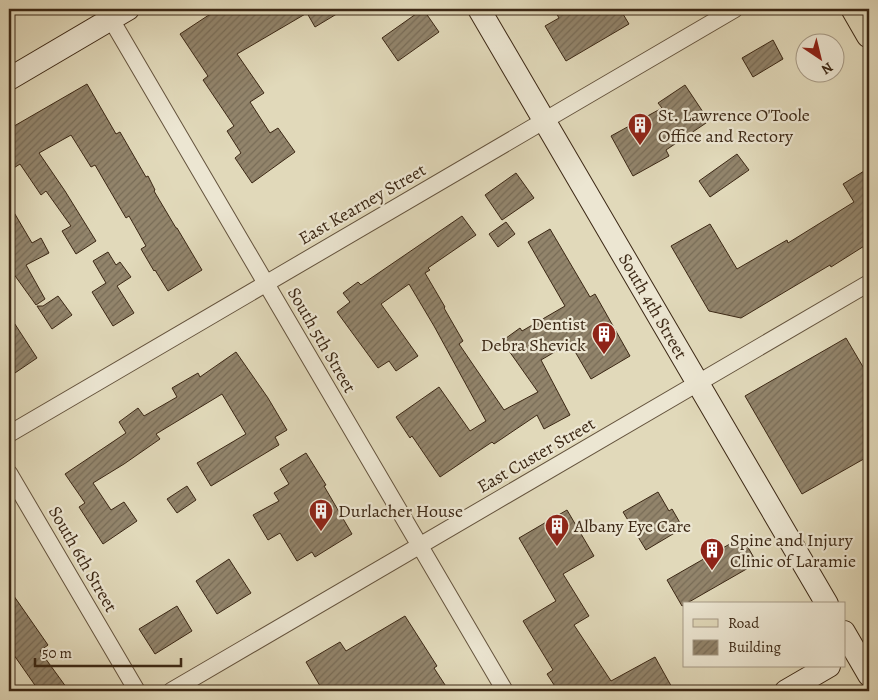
<svg xmlns="http://www.w3.org/2000/svg" width="878" height="700" font-family="Alegreya,serif">
<style>
.building{fill:url(#building-hatch);stroke:#3c2815}
.lines{fill:none;stroke-linecap:round;stroke-linejoin:round}
.street-casing{stroke:#65543e;stroke-width:18}
.secondary-casing{stroke:#3c2815;stroke-width:24}
.primary-casing{stroke:#3c2815;stroke-width:27}
.street{stroke:#ece6d2;stroke-width:16}
.secondary{stroke:#ece6d2;stroke-width:22}
.primary{stroke:#e1d9ba;stroke-width:25}
.labels{text-anchor:middle;stroke-width:4.5;stroke-linejoin:round;paint-order:stroke}
.poi-label{font-size:18px;fill:#3c2815;stroke:#ece6d2;text-anchor:start}
.street-label{font-size:18px;fill:#3c2815;stroke:#ece6d2}
</style>
<defs>
<pattern id="building-hatch" width="6" height="6" patternUnits="userSpaceOnUse" patternTransform="scale(1.25)"><rect width="6" height="6" fill="#92846b"/><path d="M-1 1l2-2M0 6l6-6M5 7l2-2" fill="none" stroke="#786c57"/></pattern>
</defs>
<rect width="100%" height="100%" fill="#e1d9ba"/>
<filter id="stains"><feTurbulence type="fractalNoise" baseFrequency=".004" numOctaves="4"/><feColorMatrix values="0 0 0 0 .2 0 0 0 0 .09 0 0 0 0 .02 0 0 0 .5 -.17"/></filter>
<radialGradient id="worn" r=".72"><stop offset=".6" stop-color="#630" stop-opacity="0"/><stop offset="1" stop-color="#630" stop-opacity=".3"/></radialGradient>
<path class="building" d="M218 9H345L315 27 307 13 237 54 264 93 250 102 270 133 278 128 295 152 252 183 235 158 241 153 227 131 234 126 203 80 208 76 180 34Z
M423 9 439 32 398 61 382 38Z
M554 9H620L629 24 566 61 545 26 559 18Z
M773 40 783 59 753 77 742 58Z
M87 84 116 134 120 132 146 177 148 176 155 190 154 191 176 228H177L202 270 168 291 155 270 154 271 141 249 146 246 129 216 126 218 95 165 91 167 71 135 39 153 65 191 96 241 76 254 62 231 71 226 46 191 41 195 20 164 9 171V129Z
M685 85 709 121 666 150 669 156 633 176 611 136 662 108 658 103Z
M737 154 749 170 710 197 699 181Z
M869 168V243L831 267 830 265 741 318 709 311 671 246 710 224 737 269 787 240 788 243 854 202 843 184Z
M516 173 534 198 502 220 485 195Z
M9 204 32 243 41 238 49 253 26 265 45 299 36 305 13 273 9 275Z
M462 216 476 235 428 268 430 270 425 273 445 307 444 308 463 341 459 344 504 410 538 392 502 341 520 328 522 331 565 306 528 242 550 229 590 297 595 294 630 356 591 379 570 343 541 360 570 415 544 429 537 415 494 444 492 442 440 477 412 436 410 438 396 417 439 387 470 431 486 421 434 326 409 284 381 304 418 356 396 371 389 361 378 368 337 312 350 302 343 293 358 282 361 285Z
M506 222 515 234 498 247 489 234Z
M108 252 116 265 120 262 131 277 117 286 134 313 113 326 92 292 106 283 93 261Z
M58 296 72 315 52 329 37 306H43Z
M9 315 37 358 9 377Z
M846 338 869 377V456L802 494 745 396Z
M236 352 268 398 287 430 275 437 279 445 211 486 197 463 246 434 222 394 156 434 160 439 124 464 93 483 111 510 124 502 137 521 103 544 79 507 85 503 65 474 126 433 119 422 138 408 144 416 177 397 172 388 198 373 200 377Z
M306 453 326 485 324 486 352 534 315 557 312 552 297 561 280 533 268 540 253 515 279 501 274 493 289 484 280 469Z
M187 486 196 500 177 513 167 499Z
M658 492 669 511 672 509 683 528 646 550 623 512Z
M567 510 594 556 563 574 589 616 574 625 611 681 655 657 674 691H558L547 674 553 670 523 621 556 601 519 538Z
M742 537 757 563 682 606 667 580Z
M229 559 251 593 217 614 196 581Z
M9 589 48 645 40 651 69 691H39L9 648Z
M177 606 192 631 155 654 139 629Z
M405 616 437 666 434 668 449 691H323L306 662 340 642 346 651Z"/>
<g class="lines">
<defs>
<path id="street" d="M105 9 505 691
M9 434 735 9
M9 473 137 691
M171 691 869 283"/>
<path id="secondary" d="M479 9 827 604
M9 79 128 9
M844 632 869 675
M786 691 829 666"/>
<path id="primary" d="M854 9 869 35"/>
</defs>
<use href="#street" class="street-casing"/>
<use href="#secondary" class="secondary-casing"/>
<use href="#primary" class="primary-casing"/>
<use href="#street" class="street"/>
<use href="#secondary" class="secondary"/>
<use href="#primary" class="primary"/>
</g>
<defs>
<symbol id="building-pin" viewBox="-11 -11 22 30"><path d="M0 17L-7.5 6A9.5 9.5 0 1 1 7.5 6Z" fill="#8f2418" stroke="#ece6d2"/><path d="M-4-6H4V6H1V3H-1V6H-4ZM-2.5-4.3h1.7v1.8h-1.7ZM.8-4.3h1.7v1.8H.8ZM-2.5-1h1.7V.8h-1.7ZM.8-1h1.7V.8H.8Z" fill="#fff"/></symbol>
</defs>
<g fill-rule="evenodd">
<use href="#building-pin" x="626" y="111" width="28" height="38"/>
<use href="#building-pin" x="590" y="320" width="28" height="38"/>
<use href="#building-pin" x="307" y="497" width="28" height="38"/>
<use href="#building-pin" x="543" y="512" width="28" height="38"/>
<use href="#building-pin" x="698" y="536" width="28" height="38"/>
</g>
<g class="labels">
<g class="poi-label">
<text x="658" y="121">St. Lawrence O'Toole<tspan x="658" dy="21">Office and Rectory</tspan></text>
<text x="586" y="330" text-anchor="end">Dentist<tspan x="586" dy="21">Debra Shevick</tspan></text>
<text x="338" y="517">Durlacher House</text>
<text x="574" y="532">Albany Eye Care</text>
<text x="730" y="546">Spine and Injury<tspan x="730" dy="21">Clinic of Laramie</tspan></text>
</g>
<g class="street-label">
<text transform="translate(362 204) rotate(-30)" y="6">East Kearney Street</text>
<text transform="translate(653 306) rotate(60)" y="6">South 4th Street</text>
<text transform="translate(322 340) rotate(60)" y="6">South 5th Street</text>
<text transform="translate(536 455) rotate(-30)" y="6">East Custer Street</text>
<text transform="translate(83 559) rotate(60)" y="6">South 6th Street</text>
</g>
</g>
<rect width="878" height="700" fill="none" stroke="#e1d9ba" stroke-width="30"/>
<rect x="10" y="10" width="858" height="680" fill="none" stroke="#3c2815" stroke-width="2.5"/>
<rect x="15" y="15" width="848" height="670" fill="none" stroke="#3c2815"/>
<rect x="683" y="602" width="162" height="65" fill="#ece6d2" stroke="#a69a86"/>
<rect x="693" y="619" width="25" height="8" fill="#e1d9ba" stroke="#a69a86"/>
<text x="728" y="628" font-size="15" fill="#3c2815">Road</text>
<rect x="693" y="640" width="25" height="15" fill="url(#building-hatch)" stroke="#a69a86"/>
<text x="728" y="652" font-size="15" fill="#3c2815">Building</text>
<g transform="translate(820 58) rotate(145)"><circle r="24" fill="#ece6d2" stroke="#a69a86"/>
<path d="M0-4L9 19L0 12L-9 19Z" fill="#8f2418"/>
<text y="-8" font-size="14" font-weight="bold" text-anchor="middle" fill="#3c2815">N</text>
</g>
<path d="M35 658v8h146v-8" fill="none" stroke="#3c2815" stroke-width="2.5"/>
<text x="42" y="658" font-size="15" fill="#3c2815" stroke="#ece6d2" stroke-width="4" paint-order="stroke">50 m</text>
<rect width="100%" height="100%" filter="url(#stains)"/>
<rect width="100%" height="100%" fill="url(#worn)"/>
</svg>
